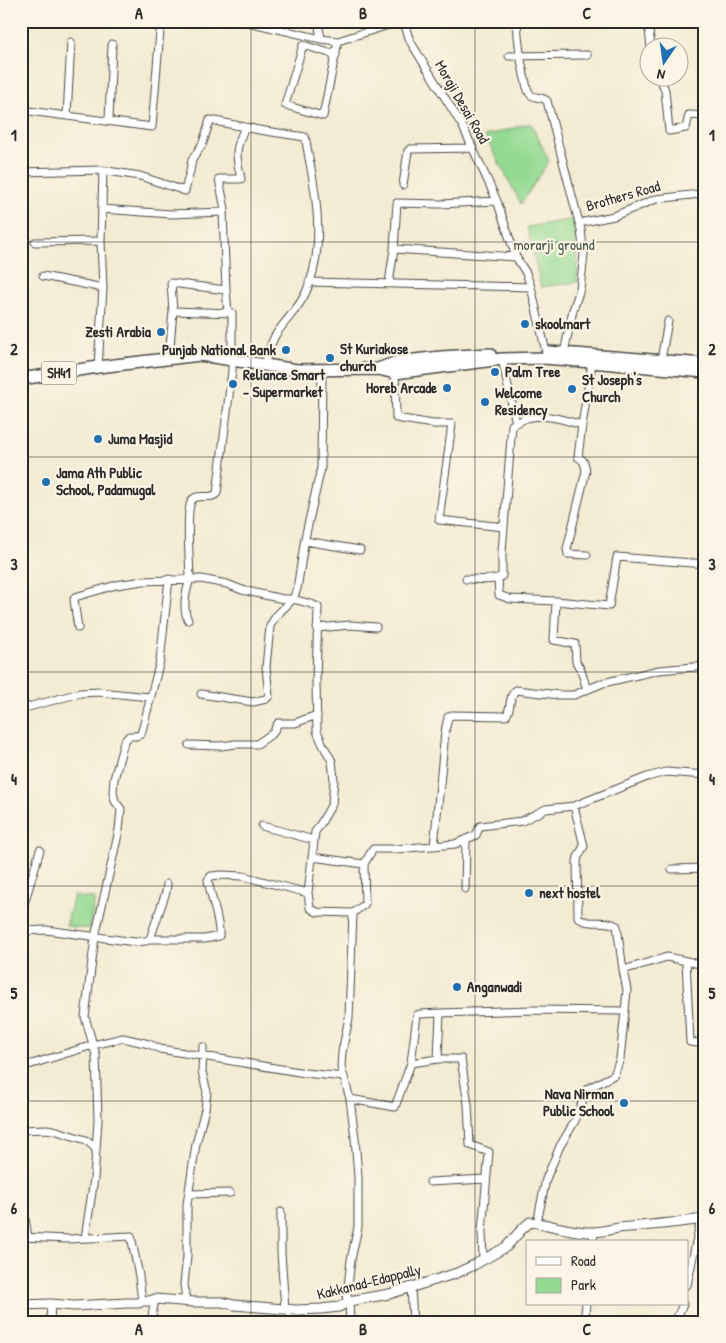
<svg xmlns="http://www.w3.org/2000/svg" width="726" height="1343" font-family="'Patrick Hand',sans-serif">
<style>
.green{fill:#94da93;stroke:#60825f}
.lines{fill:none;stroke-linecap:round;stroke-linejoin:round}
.minor-casing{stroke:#494844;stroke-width:9}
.tertiary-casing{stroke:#494844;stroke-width:11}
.primary-casing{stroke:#494844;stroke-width:14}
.minor{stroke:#fff;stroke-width:7}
.tertiary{stroke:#fff;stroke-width:9}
.primary{stroke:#fff;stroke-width:11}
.grid{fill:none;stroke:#2b2b2b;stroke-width:1;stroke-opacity:0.55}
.poi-dot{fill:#1f6fb2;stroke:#fcf5e5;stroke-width:2}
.labels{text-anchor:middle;stroke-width:4.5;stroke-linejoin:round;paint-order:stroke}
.shield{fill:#fcf5e5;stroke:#6a6863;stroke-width:1}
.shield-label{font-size:14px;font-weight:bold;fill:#2b2b2b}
.street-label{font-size:15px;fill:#2b2b2b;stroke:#fcf5e5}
.park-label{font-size:15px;fill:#455745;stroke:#fcf5e5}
.poi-label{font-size:15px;font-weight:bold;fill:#2b2b2b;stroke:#fcf5e5;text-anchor:start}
.neatline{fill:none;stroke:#2b2b2b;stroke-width:2}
.grid-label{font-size:16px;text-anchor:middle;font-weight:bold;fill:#2b2b2b}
</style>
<rect width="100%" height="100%" fill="#fcf5e5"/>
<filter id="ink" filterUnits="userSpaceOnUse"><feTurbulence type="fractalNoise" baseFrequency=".02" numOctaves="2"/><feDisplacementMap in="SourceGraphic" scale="10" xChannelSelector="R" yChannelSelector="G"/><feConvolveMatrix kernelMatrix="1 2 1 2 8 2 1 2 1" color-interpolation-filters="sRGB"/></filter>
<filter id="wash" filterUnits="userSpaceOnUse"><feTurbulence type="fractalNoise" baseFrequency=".0096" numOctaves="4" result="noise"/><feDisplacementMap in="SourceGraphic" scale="20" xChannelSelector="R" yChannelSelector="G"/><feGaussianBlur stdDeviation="1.12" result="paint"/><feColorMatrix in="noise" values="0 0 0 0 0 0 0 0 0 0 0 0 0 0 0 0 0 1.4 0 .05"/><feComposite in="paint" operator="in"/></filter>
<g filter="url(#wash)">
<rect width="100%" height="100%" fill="#f3ebd2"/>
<path class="green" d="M531 123 549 161 521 204 485 136Z
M574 219 578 282 541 287 527 227Z
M74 895 83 898H95L89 929 66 926Z"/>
</g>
<g filter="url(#ink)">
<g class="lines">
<defs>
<path id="minor" d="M243 21 321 39 338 41 395 23H404L410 41 463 127 497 201 516 257 526 273 531 287 546 352
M318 21 321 39
M517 21C518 40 520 57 524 75 526 81 526 89 530 94 534 99 542 96 547 101L581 230 584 255 580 289 573 310 564 353
M648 21 651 48
M336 55 303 45 285 105 323 116 338 41
M509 56 587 55
M660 78 665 90 669 131 686 128 689 115 705 116
M21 110 152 127 160 31
M67 116 71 42
M109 121 112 44
M21 172 101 170 140 176 185 191 190 171 192 160 203 143 210 120 259 130 305 137C307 145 308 154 310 163 318 204 324 253 306 292 299 309 284 321 275 336 270 345 267 356 264 365
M403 185 408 151 410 149 473 148
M102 209 171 214 223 212 226 290 171 283 173 311 169 358
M225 209 219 179H241C236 155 234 151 245 127
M579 223 614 216 656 199 700 194 705 196
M35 242 101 241
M394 249 397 203 440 204 497 201
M43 276 103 288
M309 282 531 287
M389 283 394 249 516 257
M226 290 228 313
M173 311 232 313V371L217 493C211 501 199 492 192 500 185 509 190 565 190 579 186 591 182 608 188 620
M661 360 668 321
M98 367 103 288 101 241 103 170
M395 373 396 418 433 424H452L439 520 504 527
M516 423C519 422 523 419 527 418 544 413 565 420 582 425L578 457C584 460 585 464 586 471L567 549 568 554 587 555
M582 425 592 363
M305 541 360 550
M466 579C477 579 493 582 502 576V552L512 425 516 423 502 359
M498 579 499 595 510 599 556 601 609 606 617 557 705 564
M556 601 554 640 575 644 576 662 581 670 587 690
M78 628 74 600 75 597 116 585 143 581 201 579 227 584 242 590 283 599H293L311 604 318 607 316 682 317 731 323 745 332 761 334 780 332 804 321 823 315 832 308 893 310 908 317 912 353 913 365 904 364 864
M317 628 350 625 376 627
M201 694 253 702 266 699 269 696 266 667 270 626 276 616 293 599 297 589 305 538 321 468 322 369
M21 709 80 693 99 692 150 697
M189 745 220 746 236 744H257L273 733 278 723H295L317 715
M574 806 584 846 578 857 577 861 578 917C588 927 605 918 617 926L623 970
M262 826 314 840
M434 846 445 732 448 717 452 715 506 716C512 708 508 696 516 690L559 695H574L603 683 659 670 705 666
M312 857 364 864 373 849H397L455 844 476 835 480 826 522 821 546 809 574 806 647 777 666 772 705 775
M672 869 705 868
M465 889 466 839
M24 904 40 850
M21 931 46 930 135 942 146 941 150 939 166 892 167 884
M150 939H205L219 936C221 924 210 895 208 880L211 876 221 875 243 876 308 893
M686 961 690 1042 705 1044
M438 1059H461L468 1104 470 1145 489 1152 482 1231 483 1259
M411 1063 417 1015 420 1014 440 1013
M21 1065 32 1064 93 1045 123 1038 149 1044 160 1049 305 1073 344 1077
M350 1099 395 1107 411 1063 438 1059 440 1013 533 1010 625 1011
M21 1130 47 1129 57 1131 86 1140 96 1149
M430 1182 486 1179
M189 1194 230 1193
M21 1195 28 1237
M281 1212V1253L285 1309
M537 1223 546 1179 560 1146 575 1121 587 1089 614 1075 620 1059 625 1011 627 990 623 970 667 957 691 962 705 966
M21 1237 68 1239 131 1236 139 1276 142 1301
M85 1238 94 1179 98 1120 96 1055 85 1017 95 937 119 830 121 809 115 801 113 792 114 779 124 742 129 736H136L141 734 143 727 160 661 169 579
M593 1242 594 1232
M687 1285 701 1219
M411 1287 413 1322
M186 1301 184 1284 187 1256V1204L196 1144 205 1109 207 1092 202 1072 203 1047
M349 1301 350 1322
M346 1303 351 1260 358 1227V1177L355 1138 350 1099 341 1067 342 1052 349 1018 353 913
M50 1322 51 1304
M151 1322 155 1299
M584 1322 586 1304
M675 1322 683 1304"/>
<path id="tertiary" d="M21 1305 51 1304 74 1306 127 1303H139L142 1301H149L155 1299 194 1302H222L234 1305 296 1310 321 1309 339 1307 349 1301 389 1294 422 1284 457 1273 474 1265 506 1247 522 1229 530 1222C549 1224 568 1231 587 1232 602 1233 615 1227 630 1227 652 1225 674 1223 696 1220L705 1218"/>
<path id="primary" d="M548 352 705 364
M378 369 397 362 441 357 490 354
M21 379 98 367 200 355 297 370 378 369 395 373 502 359 545 358 705 372"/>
</defs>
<use href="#minor" class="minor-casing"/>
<use href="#tertiary" class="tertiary-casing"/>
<use href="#primary" class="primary-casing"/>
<use href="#minor" class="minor"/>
<use href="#tertiary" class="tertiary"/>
<use href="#primary" class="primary"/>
</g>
</g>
<path class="grid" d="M251 21V1322M475 21V1322M21 242H705M21 457H705M21 672H705M21 886H705M21 1101H705"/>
<g class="poi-dot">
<circle cx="525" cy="324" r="5"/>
<circle cx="161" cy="332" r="5"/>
<circle cx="286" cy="350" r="5"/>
<circle cx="330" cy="358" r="5"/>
<circle cx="495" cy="372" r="5"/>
<circle cx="233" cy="384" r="5"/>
<circle cx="447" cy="388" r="5"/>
<circle cx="572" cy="389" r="5"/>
<circle cx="485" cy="402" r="5"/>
<circle cx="98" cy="439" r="5"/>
<circle cx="46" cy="482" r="5"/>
<circle cx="529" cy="893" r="5"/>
<circle cx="457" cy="987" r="5"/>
<circle cx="624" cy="1103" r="5"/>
</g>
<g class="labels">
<rect class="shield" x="41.5" y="361.5" width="35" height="23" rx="4"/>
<g class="shield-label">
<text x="59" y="378">SH41</text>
</g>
<g class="street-label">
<text transform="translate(462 102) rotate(60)" y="5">Moraji Desai Road</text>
<text transform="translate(623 196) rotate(-16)" y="5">Brothers Road</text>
<text transform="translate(369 1282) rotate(-14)" y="5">Kakkanad-Edappally</text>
</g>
<g class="park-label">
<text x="554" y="250">morarji ground</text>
</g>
<g class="poi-label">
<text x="535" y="329">skoolmart</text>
<text x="151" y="337" text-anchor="end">Zesti Arabia</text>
<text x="340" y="354">St Kuriakose<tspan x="340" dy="17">church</tspan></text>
<text x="276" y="355" text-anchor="end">Punjab National Bank</text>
<text x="505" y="377">Palm Tree</text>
<text x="243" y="380">Reliance Smart<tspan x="243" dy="17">- Supermarket</tspan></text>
<text x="582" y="385">St Joseph's<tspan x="582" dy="17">Church</tspan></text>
<text x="437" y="393" text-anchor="end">Horeb Arcade</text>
<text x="495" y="398">Welcome<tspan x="495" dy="17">Residency</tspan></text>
<text x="108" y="444">Juma Masjid</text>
<text x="56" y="478">Jama Ath Public<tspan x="56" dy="17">School, Padamugal</tspan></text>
<text x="539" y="898">next hostel</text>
<text x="467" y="992">Anganwadi</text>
<text x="614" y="1099" text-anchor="end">Nava Nirman<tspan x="614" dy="17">Public School</tspan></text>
</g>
</g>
<rect width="726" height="1343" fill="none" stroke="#fcf5e5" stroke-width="55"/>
<rect x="526" y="1240" width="162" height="65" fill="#fcf5e5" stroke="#a8a49b"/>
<rect x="536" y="1257" width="25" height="8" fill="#ffffff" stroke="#a8a49b"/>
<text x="571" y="1266" font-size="15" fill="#2b2b2b">Road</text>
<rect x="536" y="1278" width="25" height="15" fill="#94da93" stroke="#a8a49b"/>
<text x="571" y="1290" font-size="15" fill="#2b2b2b">Park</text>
<g transform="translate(664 62) rotate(193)"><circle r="24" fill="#fcf5e5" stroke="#a8a49b"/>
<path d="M0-4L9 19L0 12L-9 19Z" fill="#1f6fb2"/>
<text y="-8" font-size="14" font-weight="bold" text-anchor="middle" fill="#2b2b2b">N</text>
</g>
<rect x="28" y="28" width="670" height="1288" class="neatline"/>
<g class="grid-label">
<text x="139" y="19">A</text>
<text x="363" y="19">B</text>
<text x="587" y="19">C</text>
<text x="14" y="141">1</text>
<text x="712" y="141">1</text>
<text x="14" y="355">2</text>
<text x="712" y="355">2</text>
<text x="14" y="570">3</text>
<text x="712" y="570">3</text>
<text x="14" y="785">4</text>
<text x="712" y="785">4</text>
<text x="14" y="999">5</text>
<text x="712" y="999">5</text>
<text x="14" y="1214">6</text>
<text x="712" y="1214">6</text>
<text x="139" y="1335">A</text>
<text x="363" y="1335">B</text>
<text x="587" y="1335">C</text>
</g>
</svg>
